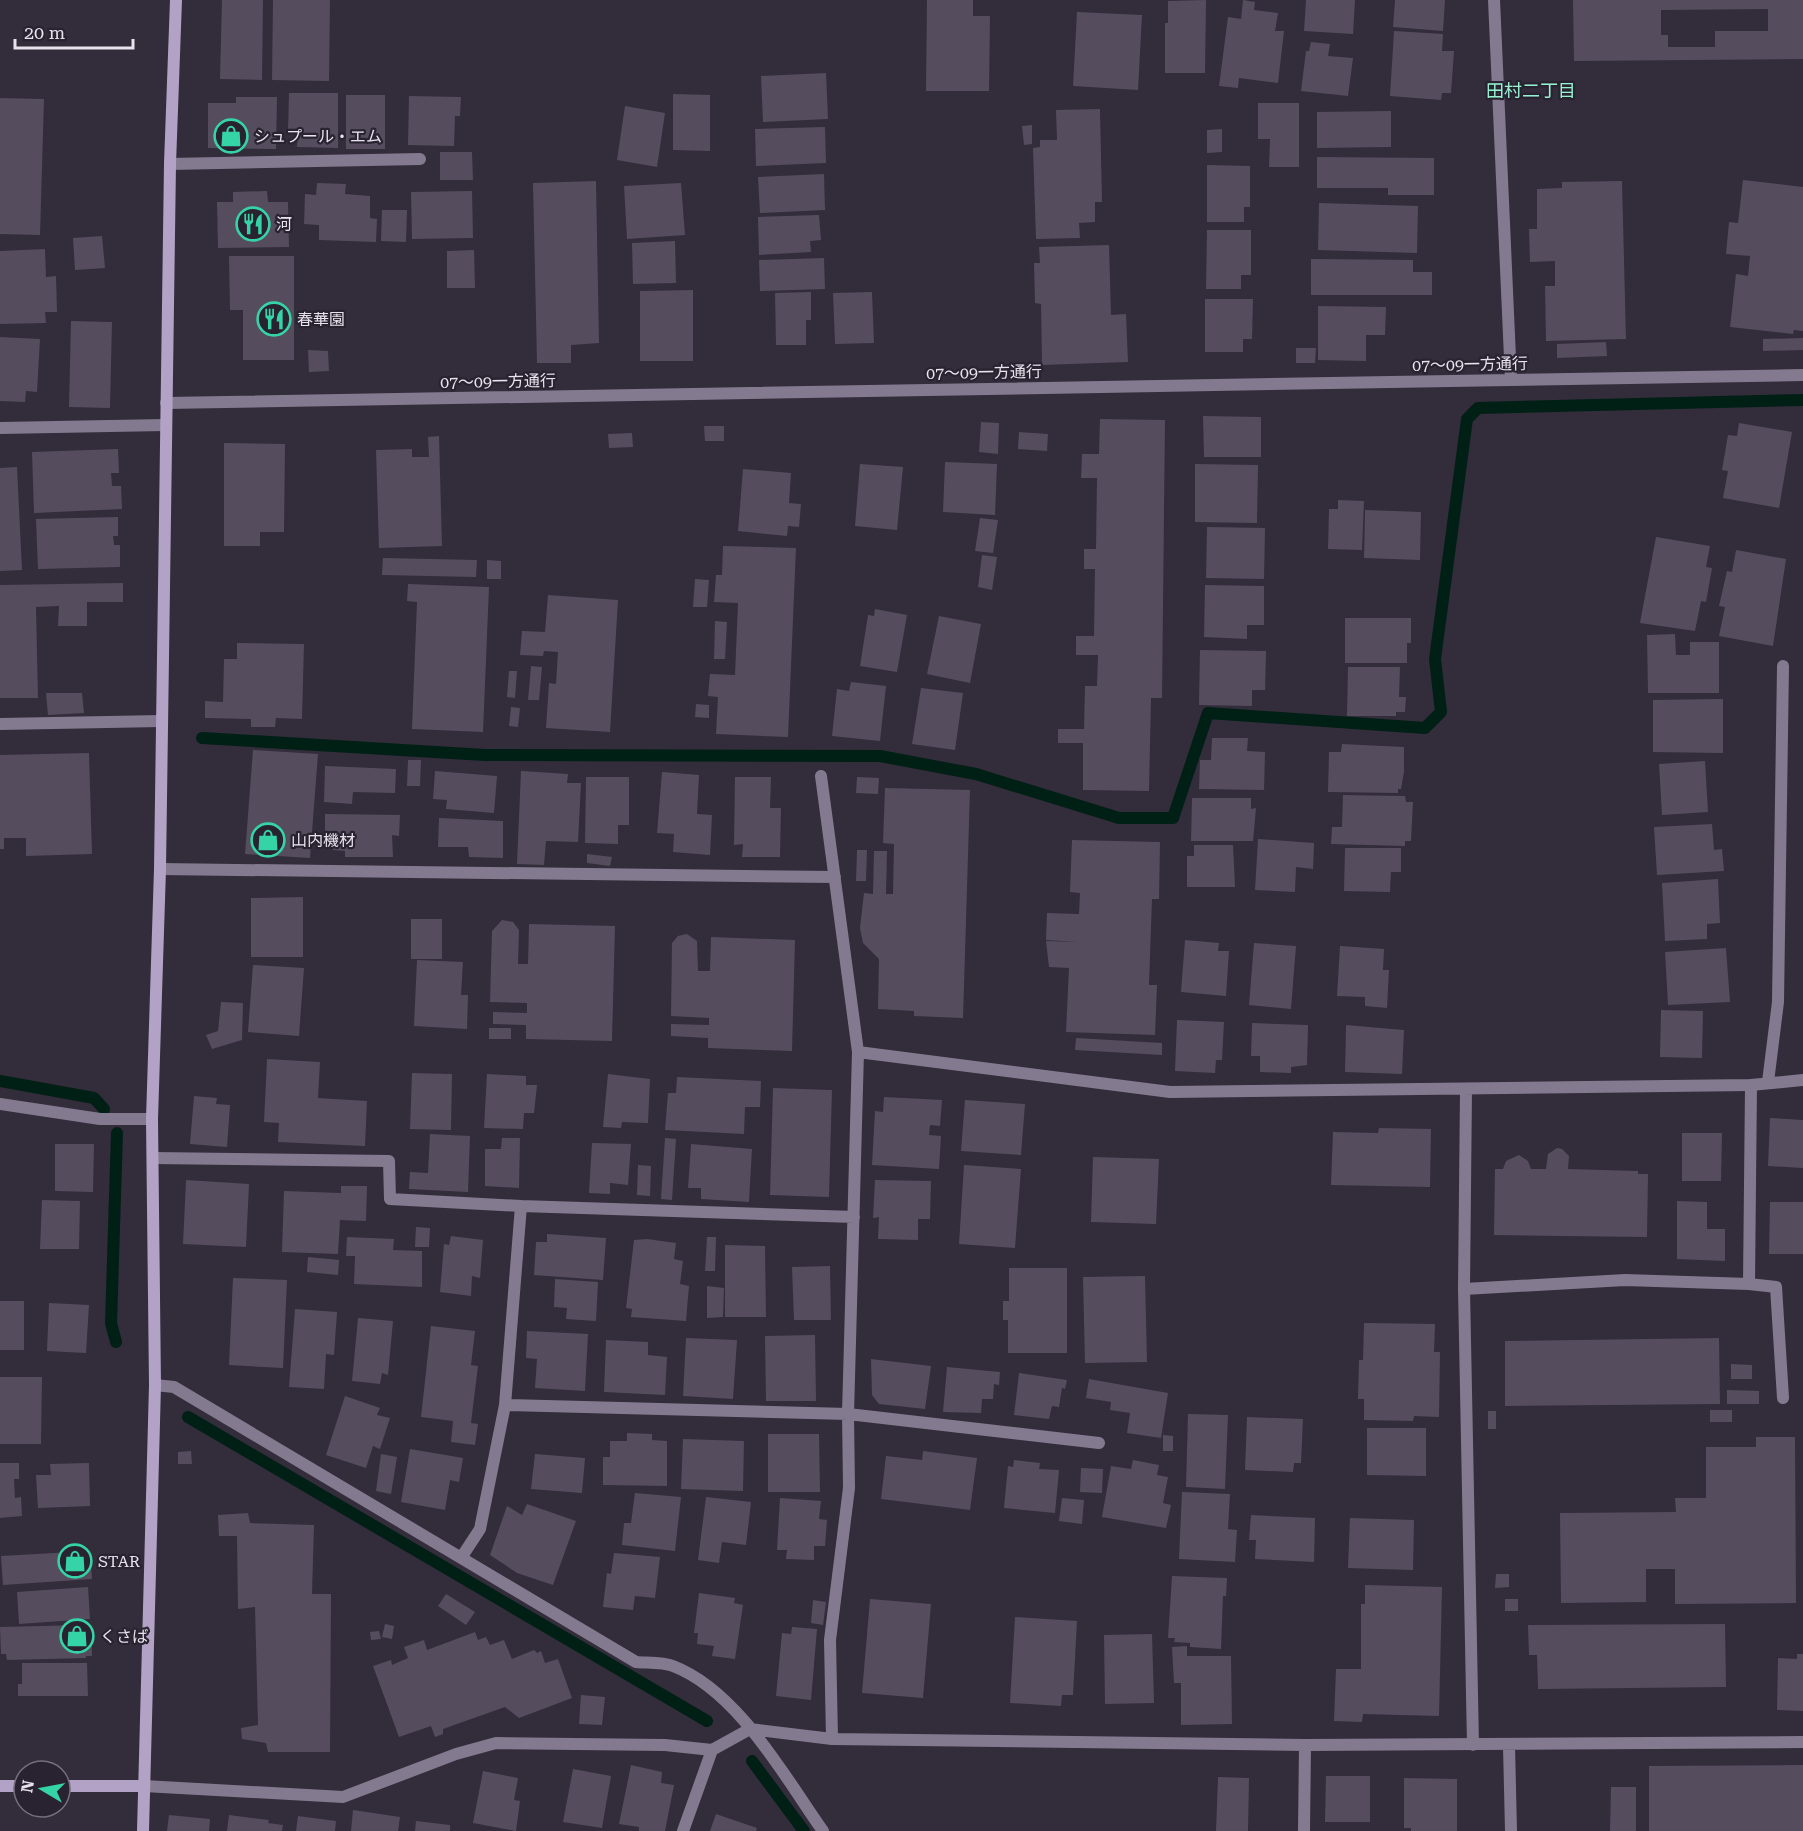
<svg xmlns="http://www.w3.org/2000/svg" width="1803" height="1831" font-family="'Roboto Serif','Noto Sans JP',serif">
<style>
.lines{fill:none;stroke-linecap:round;stroke-linejoin:round}
.stream{stroke:#002015;stroke-width:12}
.building{fill:#554d5e;fill-rule:evenodd}
.lane{stroke:#837a8f;stroke-width:12}
.street{stroke:#837a8f;stroke-width:12}
.secondary{stroke:#b2a3c6;stroke-width:12}
.labels{text-anchor:middle;stroke-width:4.5;stroke-linejoin:round;paint-order:stroke}
.poi-label{font-size:16px;fill:#e7e2ec;stroke:#292231;text-anchor:start}
.street-label{font-size:16px;fill:#e7e2ec;stroke:#292231}
.neighbourhood-label{font-size:18px;fill:#96f1d0;stroke:#292231}
</style>
<rect width="100%" height="100%" fill="#332c3b"/>
<g class="lines">
<path class="stream" d="M202 738 485 755 880 756 976 774 1119 818H1173L1208 713 1425 728 1441 712 1435 659 1467 419 1478 408 1803 400
M0 1081 94 1098 104 1109
M116 1342 111 1323 117 1133
M188 1417 707 1721
M752 1761 804 1831"/>
</g>
<path class="building" d="M222 0H263L262 80 220 79Z
M273 0H330L329 81 272 80Z
M927 0H973V16H990L989 91H926Z
M1206 0 1205 73H1165V23H1168V1Z
M1243 0 1255 2 1254 10 1278 13 1275 31H1284L1278 83 1239 78 1238 88 1219 86 1228 17 1241 19Z
M1306 0H1355L1353 34 1304 31Z
M1395 0H1445L1443 31 1393 27Z
M1573 0H1803V59L1574 61ZM1768 9V31H1715V47H1668V35H1661V10Z
M1077 12 1142 15 1138 90 1073 86Z
M1394 31 1443 34 1442 51H1454L1451 93H1442L1441 100 1390 96Z
M1311 42 1330 44 1328 56 1353 58 1348 96 1301 91 1306 51H1309Z
M826 73 828 119 763 122 761 76Z
M289 93H338V148L297 147 298 131H288Z
M673 94 710 95V151L673 150Z
M346 95H385V149H346Z
M409 96 461 97 460 116H455L454 146 408 145Z
M236 97H277L276 149 208 148V103H236Z
M0 98 44 99 40 235 0 234Z
M1258 103H1299V167H1269L1270 139H1258Z
M625 106 665 113 657 167 617 160Z
M1100 109 1102 202H1095V222L1079 223 1080 238 1036 239 1033 148 1040 147V140H1057L1056 110Z
M1391 111V147L1317 148V112Z
M1032 125V144L1024 145 1022 126Z
M825 127 826 163 756 166 755 129Z
M1222 129V152L1207 153V130Z
M440 152H472L473 180H440Z
M1317 157 1434 158V195H1388V188H1317Z
M1207 165 1250 166V207H1244V222H1207Z
M824 174 825 210 760 213 758 177Z
M1743 180 1803 187V331L1794 330 1793 334 1730 327 1736 274 1748 276 1750 256 1726 254 1729 222 1738 223Z
M596 181 599 343 571 345V363H537L533 183Z
M1622 181 1626 339 1546 341 1545 286H1555V261L1530 262 1529 229H1537V189L1562 188V182Z
M317 183 346 184 345 194 370 196V218L377 219 376 242 319 240V225L304 224 305 194 316 195Z
M681 183 685 235 627 239 624 186Z
M267 191 268 202H288L289 247 218 248 217 202H233V192Z
M472 191 473 238 412 239 411 192Z
M1319 203 1418 206 1417 253 1318 250Z
M382 210H407L406 242 381 241Z
M819 215 821 240 810 241 811 252 759 255 758 217Z
M1207 230H1251V275H1241V289H1206Z
M102 236 105 268 75 270 73 238Z
M675 241 676 283 633 284 632 243Z
M1109 245 1111 315 1126 314 1128 362 1042 365 1041 304 1035 303 1034 263H1040L1039 247Z
M45 249 46 277 56 276 57 312H45L46 323 0 324V251Z
M474 250 475 288H447V251Z
M229 256H294V360H243V310H230Z
M824 258 825 289 760 291 759 260Z
M1311 259 1413 260V272H1432V295H1311Z
M693 290V361H640V291Z
M811 292V320H806V345H776L775 293Z
M872 292 874 343 835 344 833 293Z
M1205 299H1253L1252 339H1243V352H1205Z
M1318 306 1386 307 1385 335H1366V361L1318 360Z
M71 321 112 322 110 408 69 407Z
M0 337 40 339 37 392 26 391 25 402 0 401Z
M1803 338V350L1763 351V339Z
M1606 342 1607 356 1557 358V344Z
M1296 348H1316L1315 363H1296Z
M308 350 328 351 329 371 309 372Z
M1203 416 1261 417V457H1204Z
M1100 419 1165 420 1162 698H1151L1149 791 1083 790V743H1058V729H1084L1085 686H1097L1098 655H1076V636H1094L1095 569H1084V549H1096L1097 478H1081L1082 454H1099Z
M981 422 999 423 998 454 979 452Z
M1739 423 1792 432 1779 508 1723 498 1728 471 1722 470 1728 435 1737 436Z
M704 426H724V441H705Z
M1019 432 1048 434 1047 451 1018 449Z
M632 433 633 447 609 448 608 434Z
M439 436 442 546 379 548 376 450 412 449V457H429L428 437Z
M224 443 285 444 284 532H260V546H224Z
M118 449 119 473H111L112 486H121L122 509 34 513 32 452Z
M945 462 997 464 995 515 943 512Z
M860 464 903 467 897 530 855 526Z
M1195 464 1258 465 1257 523 1195 522Z
M17 467 22 570 0 571V468Z
M743 469 791 473 789 503 801 504 799 527 788 526 787 536 738 531Z
M1338 500 1364 501 1362 550 1328 549 1329 509H1338Z
M1365 510 1421 512 1420 560 1364 558Z
M118 517V536H113L114 545H120V567L38 569 36 519Z
M980 518 998 520 993 553 975 551Z
M1207 527 1265 528 1264 579 1206 578Z
M1656 537 1710 546 1706 567 1712 568 1706 602 1701 601 1695 631 1640 623Z
M723 546 796 548 788 737 716 734 718 697 708 696 710 674 735 675 738 603 714 602 716 575H722Z
M1736 550 1786 559 1773 646 1719 636 1725 607 1719 606 1727 571 1732 572Z
M982 555 997 557 992 590 978 587Z
M383 558 477 560 476 577 382 575Z
M487 560 501 561V579H487Z
M695 579 709 580 707 607H693Z
M123 583V602H87V626H58L59 606 36 607 38 698H0V585Z
M408 584 489 587 483 732 412 729 417 602 407 601Z
M1205 585 1264 586V625H1247V639L1204 637Z
M548 595 618 600 610 732 546 728 549 683 556 684 558 652 544 651 543 656 520 655 522 631 545 632Z
M875 609 907 615 897 672 860 666 868 615 874 616Z
M939 616 981 624 970 683 927 674Z
M1345 618H1411V643H1407V663H1345Z
M715 621 727 622 725 659H714Z
M1675 634 1676 655H1690V642H1719V693H1648L1647 635Z
M237 643 304 644 302 719 276 718 275 727H251V719L205 718V701L223 702 224 659H237Z
M1200 650 1266 651 1265 690H1252V706L1199 705Z
M531 666 542 667 539 700H528Z
M1348 667H1400L1399 697H1406L1405 712H1396V716H1347Z
M509 671H517L515 698 507 697Z
M851 682 886 686 880 741 832 736 837 689 849 691Z
M921 688 963 693 955 750 912 744Z
M46 693H82L84 713 48 715Z
M1723 699V753L1653 752V700Z
M696 704 709 705V718L695 717Z
M511 707 520 708 518 727 509 726Z
M1212 738H1248L1247 751 1265 752 1264 790 1199 789 1200 760H1211Z
M1342 744 1404 747V772L1401 789H1398V793L1328 792 1329 752H1341Z
M253 750 318 754 310 858 245 854Z
M89 753 92 854 26 856V838H4V849H0V755Z
M408 760H421L420 786H407Z
M1705 761 1708 812 1662 815 1659 764Z
M325 766 396 769 395 793 353 792 352 804 324 802Z
M435 771 497 776 494 813 446 809 447 800 433 799Z
M521 771 568 774 567 783H581L578 842 546 841 544 865 517 864Z
M662 772 699 775 697 814 712 815 710 855 673 852 674 834 657 833Z
M586 777H629V825H618V844L585 843Z
M735 777H771L770 808H781L780 857H742L743 844 734 845Z
M857 777 879 778 878 794 856 793Z
M885 788 970 790 963 1018 914 1016V1011L878 1009 879 959 863 943 860 928 864 893 873 894 874 851H887L886 894H893L894 844 883 843Z
M1343 795 1405 796 1406 802H1413L1411 841H1405V846L1331 844 1332 827H1342Z
M1192 798H1251V809L1256 808 1253 841H1191Z
M325 814 400 815 399 836 392 835 393 857H345V851L333 850 332 841H325Z
M439 818 503 821V858L469 857 468 847H438Z
M1712 824 1714 850 1722 849 1724 871 1657 875 1654 827Z
M1258 839 1314 843 1313 869 1296 867 1295 892 1255 890Z
M1072 840 1160 842 1159 899H1152L1149 985H1157L1155 1035 1066 1032 1069 968 1049 967 1046 941 1078 942 1046 940 1047 913 1079 914 1080 893 1070 892Z
M1194 845H1233L1235 887H1187V856H1194Z
M1345 848H1401V872H1391L1390 892 1344 891Z
M857 850H867L866 881H856Z
M587 854 612 857 610 866 587 863Z
M1718 879 1720 923 1707 924V939L1665 941 1662 883Z
M303 897V957H251V898Z
M411 919H442V959H411Z
M502 920 513 922 519 930 518 964H528L529 924 615 926 612 1041 526 1039V1025L493 1024V1012L527 1013V1003L490 1002 492 931Z
M687 934 697 941 698 971H710L711 937 795 940 792 1051 708 1048V1038L671 1036V1024L709 1025V1018L671 1016 672 943 678 936Z
M1185 940 1219 943 1218 951H1229L1226 996 1181 992Z
M1254 943 1296 946 1291 1009 1249 1005Z
M1340 946 1384 949 1383 970H1389L1387 1008 1365 1006V997L1337 996Z
M1726 948 1730 1002 1668 1005 1665 952Z
M417 960 463 962 461 995H468L467 1029 414 1026Z
M253 965 304 968 299 1036 248 1032Z
M221 1002 243 1003 242 1040 212 1049 206 1035 218 1031Z
M1661 1010 1703 1011 1702 1058 1660 1057Z
M1177 1020 1224 1022 1222 1060H1216L1215 1073 1175 1071Z
M1252 1023 1308 1025 1307 1065 1291 1067V1073L1260 1072V1056H1251Z
M1346 1025 1404 1030 1402 1074 1345 1072Z
M489 1028H511V1039H489Z
M1076 1038 1162 1043V1055L1075 1050Z
M267 1059 320 1062 318 1098 367 1101 365 1146 278 1142 279 1123 264 1122Z
M412 1073 452 1074 451 1130 410 1129Z
M487 1074 526 1076V1085H537L534 1113H524L523 1129 484 1128Z
M608 1074 650 1079 648 1123 622 1122 621 1128 603 1127Z
M677 1077 761 1081 760 1107H745L744 1134 665 1130 668 1093H676Z
M773 1088 832 1090 829 1197 770 1195Z
M194 1096 217 1098 216 1104 230 1105 227 1147 190 1144Z
M884 1097 942 1100 940 1126 930 1125 929 1135 941 1136 939 1169 872 1165 875 1111 883 1112Z
M965 1100 1025 1104 1021 1155 961 1151Z
M1770 1118 1803 1120V1168L1768 1166Z
M1379 1128 1431 1129 1430 1187 1331 1185 1333 1132 1378 1133Z
M1682 1133H1722L1721 1181H1682Z
M430 1134 470 1136 468 1192 409 1189 410 1172 428 1173Z
M502 1138H520L519 1188 485 1186V1149H501Z
M665 1138 676 1139 672 1200 661 1199Z
M592 1143 631 1144 628 1185 610 1183V1194L589 1193Z
M55 1144H94L93 1192 55 1191Z
M691 1144 752 1149 749 1202 701 1199V1188H688Z
M1557 1148 1562 1149 1569 1156 1568 1169 1638 1171V1174H1648L1647 1237 1494 1235 1495 1169H1503L1506 1161 1519 1155 1528 1161 1531 1169H1546L1548 1154Z
M1093 1157 1159 1159 1156 1224 1091 1222Z
M638 1165 651 1166 650 1196 637 1195Z
M964 1165 1021 1169 1015 1248 959 1244Z
M186 1180 249 1184 246 1247 183 1244Z
M875 1180 931 1181 930 1219H918V1240L878 1239 879 1217 873 1218Z
M341 1186H367L366 1221 340 1220 338 1254 282 1252 284 1191 341 1193Z
M42 1200 80 1201 79 1249H40Z
M1677 1201 1707 1202V1229H1725V1261L1677 1259Z
M1770 1202H1803V1254H1769Z
M416 1227 430 1228 429 1247H415Z
M547 1234 606 1238 603 1280 534 1275 536 1242H547Z
M451 1236 483 1240 480 1278 472 1276 471 1296 440 1292 444 1244 449 1245Z
M347 1237 394 1239 393 1250 422 1251V1287L354 1284 355 1256H346Z
M707 1237H716L715 1271H705Z
M647 1239 676 1243 674 1259 683 1261 680 1284 689 1286 686 1321 631 1317 632 1309 626 1308 634 1240Z
M725 1245 765 1246 766 1317H725Z
M308 1257 339 1260 338 1275 307 1272Z
M830 1266 831 1320H794L792 1267Z
M1009 1268H1067V1353H1008V1320H1003V1301H1009Z
M1145 1276 1147 1362 1085 1363 1083 1277Z
M233 1278 287 1280 283 1368 229 1365Z
M555 1279 598 1282 596 1321 566 1319 567 1308 554 1307Z
M707 1286 724 1288 723 1317 707 1318Z
M0 1301H24V1350H0Z
M49 1303 89 1305 86 1353 47 1351Z
M295 1309 337 1312 334 1355 326 1354 324 1389 289 1387Z
M358 1318 393 1321 388 1375 382 1373 380 1384 352 1381Z
M1364 1323 1435 1324 1434 1352H1440L1439 1417 1414 1416 1413 1421 1364 1420V1399H1358L1359 1360H1363Z
M431 1326 475 1331 471 1365 478 1366 471 1423 478 1424 475 1445 451 1442 453 1421 421 1417Z
M527 1331 588 1334 585 1391 535 1388 537 1359 526 1358Z
M815 1335 816 1401H766L765 1336Z
M686 1338 737 1340 733 1399 683 1396Z
M1719 1338 1720 1404 1505 1406V1341Z
M606 1340 648 1342V1355L667 1357 665 1395 604 1392Z
M871 1359 931 1366 925 1409 879 1404 872 1395Z
M1731 1364 1752 1365V1379H1731Z
M947 1367 1000 1372 999 1385 994 1384 993 1399H982L981 1413 943 1412Z
M1019 1373 1067 1380 1065 1389 1062 1388 1059 1407 1052 1406 1049 1419 1014 1415Z
M0 1377H42L41 1444H0Z
M1089 1379 1168 1393 1161 1438 1127 1433 1130 1413 1110 1410 1111 1402 1086 1398Z
M1727 1390 1759 1391V1404H1727Z
M345 1396 380 1408 377 1415 390 1418 380 1449 373 1446 366 1468 326 1455Z
M1710 1410H1732V1422H1710Z
M1488 1411H1496V1429H1488Z
M1188 1414 1228 1415 1225 1489 1186 1487Z
M1247 1417 1303 1419 1301 1463H1294L1293 1472 1245 1470Z
M1367 1428H1426V1476L1367 1475Z
M627 1433 652 1434V1440L667 1441V1486L603 1485V1457H610V1441H627Z
M768 1434H819L820 1492H768Z
M1163 1435 1173 1436V1451H1163Z
M1756 1437H1795L1796 1603 1675 1604V1569H1646V1602L1561 1603 1560 1513 1676 1512 1675 1498H1706V1447H1756Z
M683 1439 744 1441 743 1491 681 1489Z
M410 1449 463 1458 459 1482 450 1480 445 1510 401 1502Z
M191 1451 192 1464H178V1452Z
M923 1451 977 1458 970 1510 881 1499 886 1456 922 1460Z
M381 1454 397 1457 391 1494 376 1491Z
M535 1454 585 1458 582 1493 531 1489Z
M1014 1460 1040 1463 1039 1469 1059 1470 1055 1513 1004 1508 1008 1466 1013 1467Z
M1133 1460 1159 1465 1157 1475 1168 1477 1163 1503 1171 1505 1166 1528 1102 1517 1111 1466 1131 1469Z
M0 1463H19V1479H14L15 1498 21 1497 22 1516 0 1518Z
M89 1463 90 1506 38 1508 36 1475H51L50 1464Z
M1081 1468 1103 1469 1102 1493 1080 1492Z
M1182 1492 1230 1494 1228 1529 1237 1530 1235 1562 1179 1559Z
M635 1493 681 1497 675 1551 622 1545 624 1523H631Z
M706 1497 751 1502 746 1545 722 1542 719 1563 698 1560Z
M780 1498 821 1501 819 1519 827 1520 825 1546H814V1560L786 1559 787 1550H777Z
M1062 1498 1084 1500 1082 1524 1059 1521Z
M527 1504 576 1521 553 1585 517 1573 490 1555 507 1506 522 1515Z
M248 1513 250 1523 314 1525 312 1594H331L330 1752H268L266 1743 242 1739 241 1728 258 1725 255 1607 238 1609 237 1536H219L218 1515Z
M1251 1515 1315 1518 1314 1562 1255 1559 1256 1540H1249Z
M1350 1518 1414 1520 1413 1570 1348 1568Z
M90 1551 92 1579 3 1585 1 1556Z
M614 1553 660 1557 655 1598 635 1596 633 1610 603 1607 607 1573 611 1574Z
M1496 1574H1509V1587L1495 1588Z
M1172 1576 1227 1578 1226 1596H1223L1221 1649 1190 1647V1643L1174 1642 1175 1638H1168Z
M1365 1585 1442 1587 1439 1716 1363 1714 1362 1722 1334 1721 1336 1669H1361V1604H1365Z
M88 1587 90 1619 19 1624 17 1592Z
M699 1593 735 1598 734 1603 743 1605 735 1659 712 1656 714 1646 697 1644 698 1633H694Z
M446 1594 475 1612 466 1625 438 1606Z
M870 1599 931 1604 923 1698 862 1693Z
M1505 1599H1518V1611H1505Z
M813 1600 826 1602 823 1625 811 1623Z
M1015 1617 1077 1621 1073 1695H1062L1061 1706 1010 1703Z
M385 1624 394 1626 392 1639 382 1637Z
M1725 1624 1726 1687 1538 1689 1537 1655H1529L1528 1625Z
M83 1625 91 1627 92 1656H86V1658L7 1660 6 1654H1L0 1627Z
M792 1627 817 1629 811 1700 776 1696 782 1633 791 1634Z
M379 1631 381 1639 371 1640 370 1632Z
M475 1632 478 1640 486 1637 490 1645 504 1640 512 1659 534 1650 537 1653 541 1651 545 1663 558 1659 572 1698 519 1718 505 1707 443 1729V1734L435 1737 431 1726 399 1737 373 1666 391 1660 392 1665 408 1658 404 1647 424 1640 427 1650Z
M1152 1634 1154 1703 1105 1704 1104 1635Z
M1187 1646V1656H1231L1232 1724 1181 1725V1683H1174L1172 1647Z
M1797 1654H1803V1711L1777 1710 1778 1658 1797 1659Z
M22 1663H87L88 1696H18V1684H22Z
M581 1695 605 1697 602 1725 579 1724Z
M631 1765 662 1772 661 1783 674 1785 665 1831H639V1827L619 1824Z
M1803 1765V1831H1649V1766Z
M573 1769 611 1776 602 1828 563 1822Z
M483 1771 518 1778 514 1800 520 1801 516 1831 473 1823Z
M1326 1776H1370V1822H1325Z
M1218 1777 1249 1778 1248 1831H1216Z
M1404 1778 1457 1779V1831H1411V1828H1404Z
M1611 1787H1636V1831H1610Z
M353 1810 400 1817 398 1831H351Z
M716 1814 757 1828 756 1831H710Z
M169 1815 210 1819 209 1831H167Z
M229 1815 269 1820 268 1823 283 1825 282 1831H227Z
M298 1816 336 1821 335 1831H296Z
M416 1821 450 1825V1831H415Z"/>
<g class="lines">
<path class="lane" d="M1749 1284 1776 1287 1783 1398
M1464 1289 1625 1280 1749 1284 1751 1085"/>
<path class="street" d="M1494 0 1511 380
M170 164 420 159
M166 403 1803 375
M0 428 165 425
M0 724 161 721
M821 776 858 1052 848 1414 849 1488 830 1640 832 1739
M160 869 835 877
M858 1052 1170 1092 1751 1085 1803 1080
M1768 1082 1778 1002 1783 666
M1466 1090 1464 1289 1473 1745
M0 1104 100 1119H152
M153 1158 389 1161 390 1199 521 1206 505 1405 480 1529 461 1558
M521 1206 854 1217
M155 1385 174 1387 636 1662C647 1663 663 1662 673 1666 738 1691 784 1776 823 1831
M505 1405 848 1414 1099 1443
M1509 1746 1511 1831
M144 1786 343 1797 456 1754 496 1743 665 1745 712 1750 750 1729 832 1739 1305 1745 1803 1742
M683 1831 712 1750
M1304 1831 1305 1745"/>
<path class="secondary" d="M0 1786H24
M60 1786H144
M143 1831 155 1385 152 1119 160 869 170 164 176 0"/>
</g>
<defs>
<symbol id="shop-ring" viewBox="-11 -11 22 22"><circle r="9.5" fill="#292231" stroke="#35d4a7" stroke-width="1.5"/><path d="M-5-2.5h2.3a2.7 3.5 0 0 1 5.4 0H5L5.5 6h-11ZM-1.5-2.5h3a1.5 2.3 0 0 0-3 0Z" fill="#35d4a7"/></symbol>
<symbol id="restaurant-ring" viewBox="-11 -11 22 22"><circle r="9.5" fill="#292231" stroke="#35d4a7" stroke-width="1.5"/><path d="M-5-6h1v4h1v-4h1v4h1v-4h1v5L-1.5 .5V6h-2V.5L-5-1ZM5-6V6H3V1.5H1.5Q1.5-4 5-6Z" fill="#35d4a7"/></symbol>
</defs>
<g fill-rule="evenodd">
<use href="#shop-ring" x="212" y="117" width="38" height="38"/>
<use href="#restaurant-ring" x="234" y="205" width="38" height="38"/>
<use href="#restaurant-ring" x="255" y="300" width="38" height="38"/>
<use href="#shop-ring" x="249" y="821" width="38" height="38"/>
<use href="#shop-ring" x="56" y="1542" width="38" height="38"/>
<use href="#shop-ring" x="58" y="1617" width="38" height="38"/>
</g>
<g class="labels">
<g class="poi-label">
<text x="254" y="142">シュプール・エム</text>
<text x="276" y="230">河</text>
<text x="297" y="325">春華園</text>
<text x="291" y="846">山内機材</text>
<text x="98" y="1567">STAR</text>
<text x="100" y="1642">くさば</text>
</g>
<g class="street-label">
<text transform="translate(1470 364) rotate(-1)" y="6">07～09一方通行</text>
<text transform="translate(984 372) rotate(-1)" y="6">07～09一方通行</text>
<text transform="translate(498 381) rotate(-1)" y="6">07～09一方通行</text>
</g>
<g class="neighbourhood-label">
<text x="1531" y="97">田村二丁目</text>
</g>
</g>
<g transform="translate(42 1789) rotate(280)"><circle r="28" fill="#292231" stroke="#756f7c" stroke-width="1.5"/>
<path d="M0-4.5L10 22L0 15L-10 22Z" fill="#35d4a7"/>
<text y="-9" font-size="16" font-weight="bold" text-anchor="middle" fill="#e7e2ec">N</text>
</g>
<path d="M15 39v9h118v-9" fill="none" stroke="#e7e2ec" stroke-width="3"/>
<text x="24" y="39" font-size="18" fill="#e7e2ec" stroke="#292231" stroke-width="4.5" paint-order="stroke">20 m</text>
</svg>
